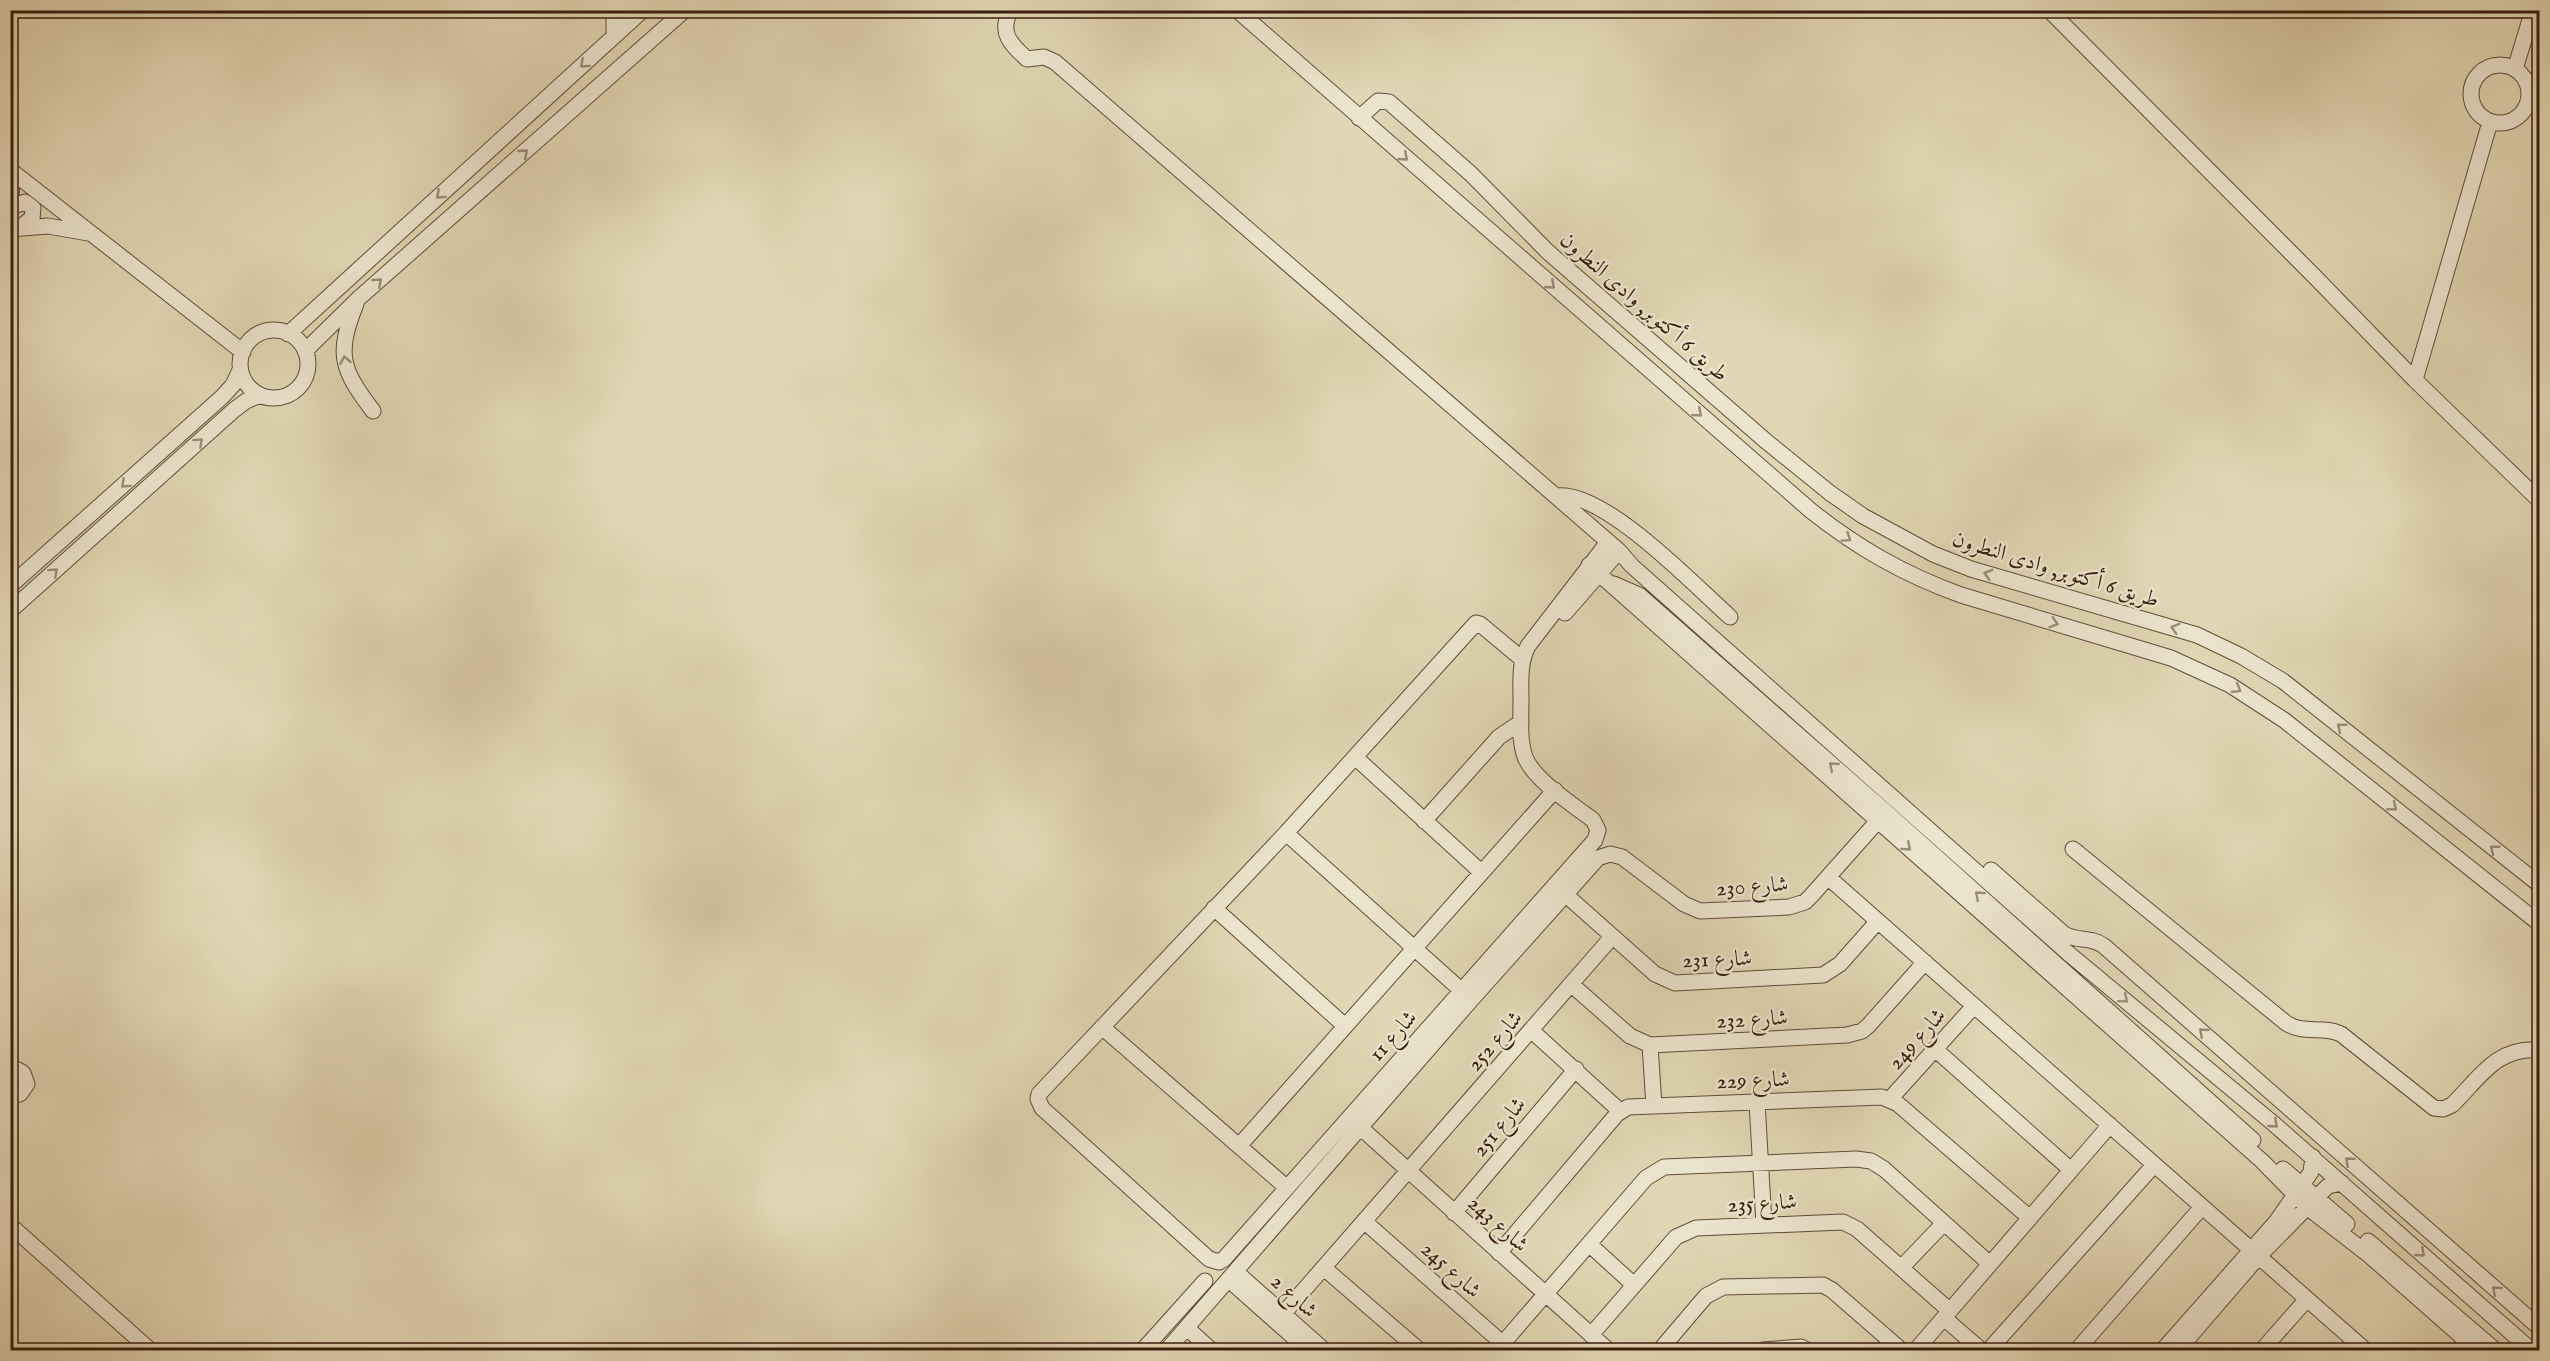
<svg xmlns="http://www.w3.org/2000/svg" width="2550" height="1361" font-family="'IM FELL English',Amiri,serif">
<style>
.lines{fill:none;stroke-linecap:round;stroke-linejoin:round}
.minor-casing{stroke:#624c38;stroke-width:17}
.minor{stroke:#ece5ce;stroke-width:15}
.oneway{stroke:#9b8b78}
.labels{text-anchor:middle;stroke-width:4.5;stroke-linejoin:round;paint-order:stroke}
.street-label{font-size:22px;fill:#381e0e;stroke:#ece5ce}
</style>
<rect width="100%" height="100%" fill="#e1d7b4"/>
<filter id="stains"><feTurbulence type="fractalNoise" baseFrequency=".00333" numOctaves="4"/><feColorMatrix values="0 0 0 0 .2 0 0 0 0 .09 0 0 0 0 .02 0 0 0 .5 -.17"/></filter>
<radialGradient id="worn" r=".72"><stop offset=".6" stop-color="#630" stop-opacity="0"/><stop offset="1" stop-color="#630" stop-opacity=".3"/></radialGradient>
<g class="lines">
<defs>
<path id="minor" d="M1011 10C998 32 1011 45 1027 59L1044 57 1055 62 1619 551 1632 566 2068 953 2274 1124 2531 1350
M1237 10 1810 510C1858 548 1903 574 1961 595L2171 658 2230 685 2284 720 2540 924
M2049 10 2318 280 2415 380 2540 501
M614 36V10
M2471 94a29 29 0 1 1 58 0a29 29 0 1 1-58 0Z
M2515 69 2533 10
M1359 118 1378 101 1389 102 1471 174 1548 252 1767 442 1830 493 1863 516 1933 554 1971 569 2197 635 2241 656 2283 681 2540 885
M10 170 243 352
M11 207 25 202 33 208 32 218 22 226
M10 208 13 172
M10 229 48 226 88 233
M356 304C336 354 341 369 373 411
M240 364a34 34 0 1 1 68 0a34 34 0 1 1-68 0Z
M288 334 643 10
M305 351 359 298 685 10
M2415 380 2490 122
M1556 496C1603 489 1694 585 1730 617
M1589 565 2262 1161 2307 1207 2369 1255 2477 1350
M1614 584 1639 595 1886 812 2253 1140
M10 586 222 397 233 385 240 370
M10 611 234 410 246 401 260 395
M1565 613 1619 551
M1522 659 1480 624 1476 623 1286 833 1039 1094 1038 1099 1042 1108 1209 1259 1219 1262 1224 1259 1595 840 1598 830 1593 820C1573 805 1534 780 1525 757 1519 740 1521 719 1521 701 1521 681 1519 664 1528 646L1608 542
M1355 757 1481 872
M1424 821 1499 737 1521 722
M1286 833 1462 991
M2073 849 2286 1023C2304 1035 2322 1025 2341 1034L2434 1108 2443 1109 2452 1105C2479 1079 2496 1046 2540 1050
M1991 870 2064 934C2077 942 2091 936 2104 946L2540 1328
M1829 878 2365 1350
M1566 895 1655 974 1675 983 1823 975 1840 964 1878 921
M1214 908 1345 1026
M1572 985 1630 1036 1650 1045 1847 1035 1862 1031 1868 1026 1925 962
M1102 1027 1286 1187
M1532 1031 1620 1111
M1650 1045 1654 1106
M1936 1050 2071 1170
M10 1070 16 1069 23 1073 27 1084 20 1094 10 1095
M1890 1099 1974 1006
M1757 1102 1764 1224
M1361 1128 1608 1350
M1239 1146 1555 790
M2283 1169 2347 1224
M1454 1213 1576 1069
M1364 1221 1510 1350
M10 1225 150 1350
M2368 1241 2495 1350
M1589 1244 1634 1285
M1499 1253 1617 1114 1628 1107 1882 1097 1898 1104 2030 1218
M1324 1268 1419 1350
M1901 1268 1944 1223
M1236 1272 1324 1350
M1229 1280 1308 1350
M1283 1314 1612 937
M1944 1318 1981 1350
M1187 1328 1211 1350
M1591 1335 1676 1237 1696 1228 1843 1222 1857 1229 1950 1311
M1143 1350 1205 1281
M1167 1350 1471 1000 1598 858 1610 854 1622 857 1684 904 1700 911 1789 907 1805 902 1811 896 1884 814
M1497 1350 1646 1178 1664 1167 1856 1159 1871 1161 1884 1169 1990 1264
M1660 1350 1706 1296 1723 1287 1823 1285 1832 1290 1901 1350
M1763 1350 1801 1347 1807 1350
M1916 1350 2110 1125
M1989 1350 2154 1165
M2077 1350 2202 1207
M2163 1350 2276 1222 2311 1172 2313 1157
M2178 1350 2259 1256 2315 1199 2328 1186 2342 1183
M2262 1350 2307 1299"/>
</defs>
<use href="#minor" class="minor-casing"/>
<use href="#minor" class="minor"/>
</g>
<defs><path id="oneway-chevron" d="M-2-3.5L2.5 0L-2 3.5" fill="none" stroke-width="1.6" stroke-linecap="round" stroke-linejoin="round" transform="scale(1.5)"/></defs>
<g class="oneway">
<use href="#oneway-chevron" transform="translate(584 64) rotate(138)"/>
<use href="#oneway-chevron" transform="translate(524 153) rotate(-41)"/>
<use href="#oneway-chevron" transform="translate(1404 157) rotate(41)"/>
<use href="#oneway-chevron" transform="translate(440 195) rotate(138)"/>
<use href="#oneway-chevron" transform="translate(378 282) rotate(-41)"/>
<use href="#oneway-chevron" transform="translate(1551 285) rotate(41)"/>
<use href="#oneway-chevron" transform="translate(345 360) rotate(-100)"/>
<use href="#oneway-chevron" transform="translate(1698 413) rotate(41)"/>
<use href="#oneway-chevron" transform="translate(199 442) rotate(-42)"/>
<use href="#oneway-chevron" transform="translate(125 484) rotate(138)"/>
<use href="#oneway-chevron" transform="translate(1847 538) rotate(34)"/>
<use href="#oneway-chevron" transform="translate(54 572) rotate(-42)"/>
<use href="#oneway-chevron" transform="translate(1988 574) rotate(-163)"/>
<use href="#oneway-chevron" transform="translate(2054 623) rotate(17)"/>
<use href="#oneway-chevron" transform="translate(2175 628) rotate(-162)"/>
<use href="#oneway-chevron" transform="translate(2237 689) rotate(30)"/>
<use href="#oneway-chevron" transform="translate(2341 727) rotate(-141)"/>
<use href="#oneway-chevron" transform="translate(1833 766) rotate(-139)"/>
<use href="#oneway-chevron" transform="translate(2393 807) rotate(39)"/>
<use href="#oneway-chevron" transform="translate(1907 847) rotate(42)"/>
<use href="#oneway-chevron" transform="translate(2494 849) rotate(-141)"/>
<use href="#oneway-chevron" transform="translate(1979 895) rotate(-138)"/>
<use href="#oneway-chevron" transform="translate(2124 999) rotate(40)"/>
<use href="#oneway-chevron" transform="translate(2203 1032) rotate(-139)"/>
<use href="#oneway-chevron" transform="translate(2274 1124) rotate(41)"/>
<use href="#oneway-chevron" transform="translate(2349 1161) rotate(-139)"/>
<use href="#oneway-chevron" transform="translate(2421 1253) rotate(41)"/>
<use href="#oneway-chevron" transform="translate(2496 1290) rotate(-139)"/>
</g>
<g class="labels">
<g class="street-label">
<text transform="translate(1645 306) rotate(41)" y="8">طريق 6 أكتوبر, وادى النطرون</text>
<text transform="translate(2056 568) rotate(17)" y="8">طريق 6 أكتوبر, وادى النطرون</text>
<text transform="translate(1752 885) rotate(-4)" y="8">شارع 230</text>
<text transform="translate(1717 958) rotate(-2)" y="8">شارع 231</text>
<text transform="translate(1752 1018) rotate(-3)" y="8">شارع 232</text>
<text transform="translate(1392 1035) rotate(-48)" y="8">شارع 11</text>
<text transform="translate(1916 1038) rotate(-48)" y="8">شارع 249</text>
<text transform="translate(1494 1040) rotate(-49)" y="8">شارع 252</text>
<text transform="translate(1753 1079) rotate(-2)" y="8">شارع 229</text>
<text transform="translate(1498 1126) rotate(-50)" y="8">شارع 251</text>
<text transform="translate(1762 1202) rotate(-3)" y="8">شارع 235</text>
<text transform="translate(1499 1223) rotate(42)" y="8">شارع 243</text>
<text transform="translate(1452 1269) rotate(42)" y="8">شارع 245</text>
<text transform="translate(1295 1295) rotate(42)" y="8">شارع 2</text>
</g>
</g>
<rect width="2550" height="1361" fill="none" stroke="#e1d7b4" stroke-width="36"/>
<rect x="12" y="12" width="2526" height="1337" fill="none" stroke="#381e0e" stroke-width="3"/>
<rect x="18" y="18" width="2514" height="1325" fill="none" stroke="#381e0e" stroke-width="1.5"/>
<rect width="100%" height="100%" filter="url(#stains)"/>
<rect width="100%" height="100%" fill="url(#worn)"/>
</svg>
